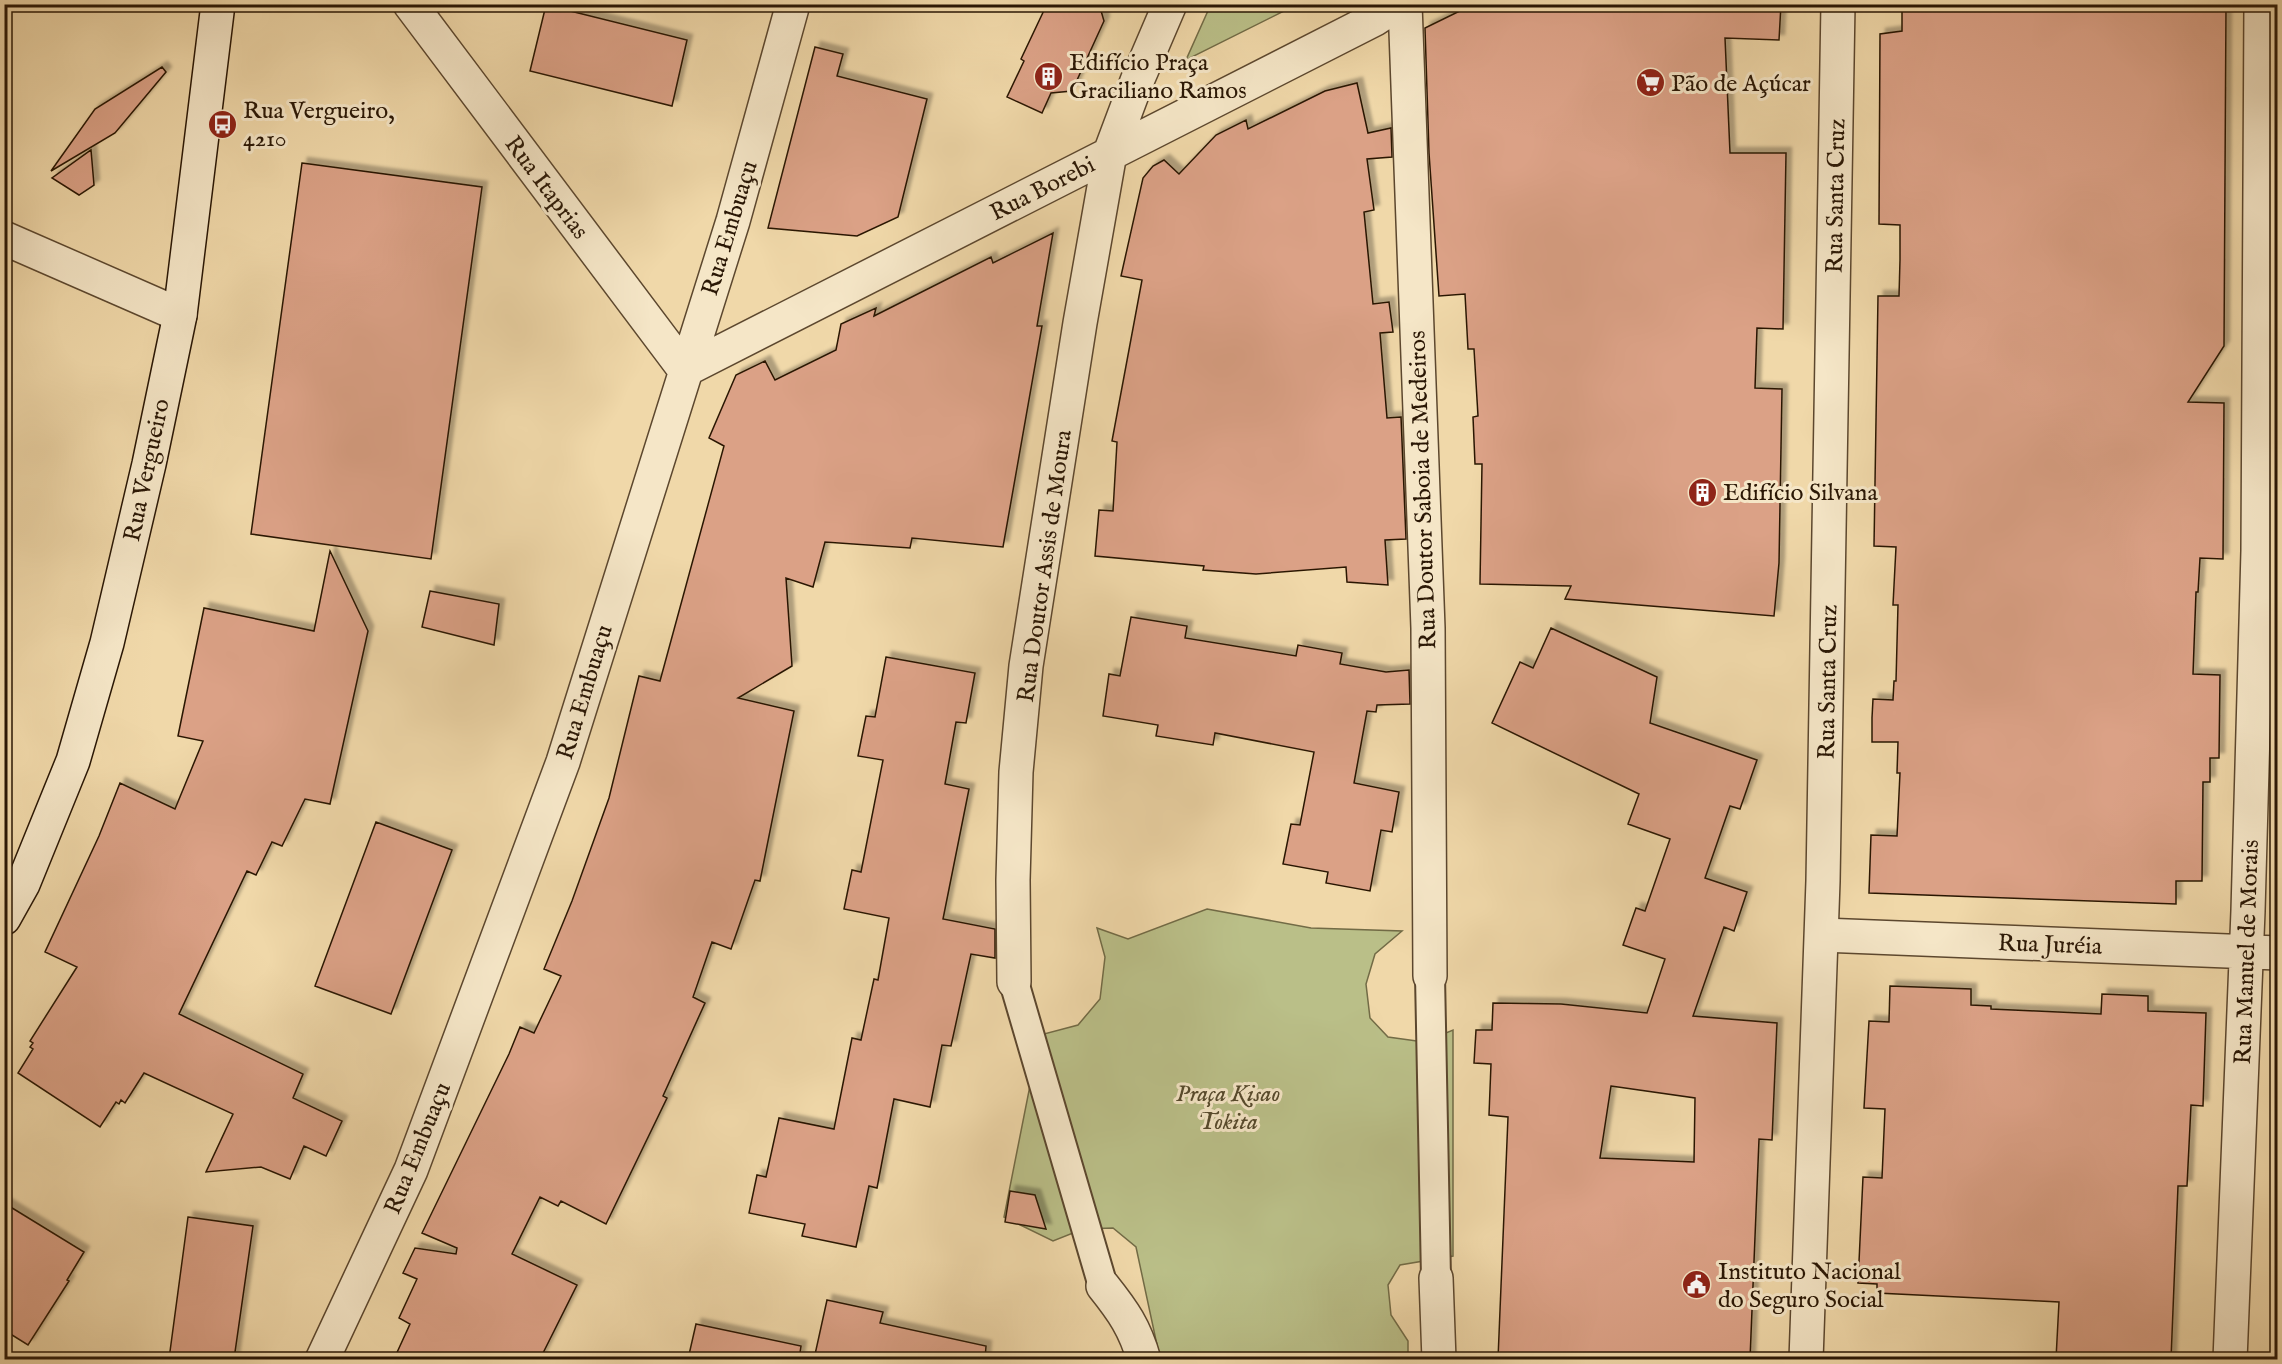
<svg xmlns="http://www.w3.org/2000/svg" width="2282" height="1364" font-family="'IM FELL English',serif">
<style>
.green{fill:#babf88;stroke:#726b46;stroke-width:1.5}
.building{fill:#dba186;stroke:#2a1705;stroke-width:1.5;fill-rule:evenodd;filter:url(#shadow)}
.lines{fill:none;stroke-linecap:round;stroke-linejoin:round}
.pedestrian-casing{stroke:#5c472e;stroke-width:32}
.minor-casing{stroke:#5c472e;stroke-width:36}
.tertiary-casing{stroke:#5c472e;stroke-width:36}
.secondary-casing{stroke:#2a1705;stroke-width:36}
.pedestrian{stroke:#f5e6c7;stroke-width:28}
.minor{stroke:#f5e6c7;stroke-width:33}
.tertiary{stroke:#f5e6c7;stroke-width:33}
.secondary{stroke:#f5e6c7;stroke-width:33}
.labels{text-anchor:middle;stroke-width:6;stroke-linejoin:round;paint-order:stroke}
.poi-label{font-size:24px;fill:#2a1705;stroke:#f5e6c7;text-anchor:start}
.street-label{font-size:24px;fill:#2a1705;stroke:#f5e6c7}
.park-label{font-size:24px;font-style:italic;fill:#55492c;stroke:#f5e6c7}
</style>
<defs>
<filter id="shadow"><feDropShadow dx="5.5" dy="-5.5" stdDeviation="1.5" flood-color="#0004"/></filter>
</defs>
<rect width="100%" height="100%" fill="#f0d8a9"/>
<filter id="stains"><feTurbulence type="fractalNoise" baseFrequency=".00333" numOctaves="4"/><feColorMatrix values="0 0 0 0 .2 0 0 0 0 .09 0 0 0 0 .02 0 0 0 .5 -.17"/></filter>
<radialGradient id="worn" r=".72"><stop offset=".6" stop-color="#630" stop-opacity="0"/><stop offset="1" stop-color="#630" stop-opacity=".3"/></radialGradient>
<path class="green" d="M1211 4H1296V5L1186 60Z
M1207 909 1311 928 1402 931 1375 954 1366 984 1370 1018 1388 1037 1424 1042 1453 1030V1256L1400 1265 1388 1285 1391 1315 1408 1341V1359H1160L1136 1247 1113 1228 1083 1229 1053 1241 1004 1217 1040 1035 1078 1025 1100 999 1105 957 1097 928 1128 939Z"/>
<path class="building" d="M1047 4H1099L1104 21 1072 91 1051 93 1042 113 1007 97 1024 61 1021 59Z
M1474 4H1781L1779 40 1725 38 1730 153H1786L1783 329 1757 328 1755 388 1782 389 1779 563 1774 616 1565 599 1571 586 1480 584 1482 464H1475L1473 417 1478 416 1474 349H1468L1465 294 1439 296 1429 153 1425 28Z
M1902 4H2226L2224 346 2188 402 2224 403 2223 559 2200 558 2198 592H2196L2193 674 2220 675 2219 758H2210V782H2203L2202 881H2176V904L1869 893 1871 835 1897 836 1900 773H1897L1898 742H1872V718L1873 699 1893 700 1894 681H1896L1898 605H1893L1896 547 1874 546 1878 296H1899L1900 260V225L1879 224 1880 34 1902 31Z
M546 5 687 40 672 106 530 71Z
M815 47 843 54 837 76 927 99 898 217 857 236 768 228Z
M162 67 166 72 115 133 51 171 95 109Z
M1357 83 1368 133 1391 128 1392 157 1367 159 1374 210 1364 212 1373 304 1389 302 1393 332 1380 333 1387 418 1401 417 1406 539 1385 540 1388 585 1347 582 1346 567 1256 574 1203 570 1204 566 1095 556 1099 510 1113 511 1117 442 1112 441 1142 280 1121 276 1143 178 1153 166 1164 160 1179 174 1216 135 1246 120 1248 129 1325 91Z
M91 150 94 185 79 195 52 178Z
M302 163 482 187 431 559 251 534Z
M1053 233 1037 326H1042L1003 547 912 538 910 548 825 542 813 587 786 578 792 666 738 698 794 711 760 881 755 880 731 949 712 942 693 997 705 1003 663 1096 667 1098 606 1224 561 1201 558 1206 540 1197 512 1254 577 1285 540 1359H394L410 1324 399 1318 417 1279 403 1273 415 1248 456 1254 457 1248 422 1233 509 1054 520 1027 534 1033 561 976 544 969 572 901 609 798 639 676 660 681 724 446 709 438 736 375 765 361 775 380 836 350 841 324 876 308 874 316 991 257 993 263Z
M330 551 368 631 330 804 305 799 282 846 272 842 256 875 247 871 179 1014 303 1074 293 1098 342 1121 326 1156 304 1146 290 1179 261 1167 206 1172 233 1114 144 1073 125 1103 121 1100 119 1104 116 1102 100 1127 18 1073 33 1049 30 1047 33 1043 30 1041 77 967 45 952 99 836 120 783 175 809 203 741 178 736 204 608 314 631Z
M430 591 499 604 494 645 422 627Z
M1131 617 1187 626 1185 638 1296 656 1298 645 1342 653 1340 664 1386 672 1409 670 1410 704 1377 705 1376 712 1367 711 1354 783 1399 792 1392 832 1381 830 1370 891 1326 883 1328 872 1283 864 1291 824 1300 825 1314 752 1215 733 1213 745 1156 736 1158 725 1103 716 1109 674 1120 676Z
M1551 628 1657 677 1650 723 1757 760 1740 809 1730 806 1705 878 1747 892 1734 931 1724 927 1693 1016 1777 1023 1772 1140 1759 1139 1750 1359H1498L1508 1117 1489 1115 1491 1064 1474 1063 1476 1030H1492L1493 1003 1561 1004 1647 1013 1665 959 1623 945 1636 908 1645 911 1670 839 1628 824 1639 794 1492 723 1520 662 1533 668ZM1611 1086 1695 1098 1694 1162 1600 1158Z
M886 657 975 673 966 723 956 722 945 784 969 789 943 919 995 929V958L971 954 951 1046 942 1045 930 1107 894 1099 877 1188 869 1186 856 1247 802 1236 805 1224 749 1213 757 1175 766 1177 779 1118 834 1129 852 1038 861 1040 874 979 878 980 889 918 844 909 852 870 861 872 883 760 858 756 866 716 875 717Z
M376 822 452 850 391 1014 315 986Z
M1890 986 1971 989V1005L1991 1006V1009L2101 1014 2102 994 2148 996V1011L2206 1013 2203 1106 2191 1105 2187 1186H2178L2171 1359H2056L2059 1302 1877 1293V1284L1858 1283 1863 1177 1882 1178 1885 1109 1864 1108 1869 1021 1889 1022Z
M1010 1191 1035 1195 1046 1229 1005 1222Z
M4 1203 84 1252 67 1280 69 1281 28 1345 4 1330Z
M188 1217 253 1226 234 1359H169Z
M827 1300 883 1312 880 1323 986 1346 985 1359H814Z
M696 1324 801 1346 799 1359H688Z"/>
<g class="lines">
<defs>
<path id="pedestrian" d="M1430 976 1436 1278
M1014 982 1103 1286"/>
<path id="minor" d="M410 4 685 370 1375 19 1398 4
M1405 4 1428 628 1430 976
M4 238 180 315
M1822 935 2278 953
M1014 982 1013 880 1016 772 1026 666 1080 323 1110 153 1137 81 1170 4
M1436 1278 1439 1360
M1103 1286C1123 1311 1135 1328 1144 1360
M322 1360 411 1170 563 762 733 221 793 4
M2230 1360 2248 911 2258 551 2261 4"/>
<path id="tertiary" d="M1806 1360 1823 881 1838 4"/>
<path id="secondary" d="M4 918 23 884 73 761 107 643 149 464 180 315 218 4"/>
</defs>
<use href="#pedestrian" class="pedestrian-casing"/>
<use href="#minor" class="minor-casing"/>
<use href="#tertiary" class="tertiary-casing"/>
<use href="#secondary" class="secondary-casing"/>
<use href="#pedestrian" class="pedestrian"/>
<use href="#minor" class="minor"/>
<use href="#tertiary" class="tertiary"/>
<use href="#secondary" class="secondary"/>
</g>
<defs>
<symbol id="building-disc" viewBox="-11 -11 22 22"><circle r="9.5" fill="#8f2418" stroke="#f5e6c7"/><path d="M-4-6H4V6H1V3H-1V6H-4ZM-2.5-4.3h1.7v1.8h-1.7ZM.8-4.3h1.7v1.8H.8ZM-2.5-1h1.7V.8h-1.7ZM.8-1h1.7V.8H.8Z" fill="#fff"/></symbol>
<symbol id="supermarket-disc" viewBox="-11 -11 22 22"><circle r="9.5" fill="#8f2418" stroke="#f5e6c7"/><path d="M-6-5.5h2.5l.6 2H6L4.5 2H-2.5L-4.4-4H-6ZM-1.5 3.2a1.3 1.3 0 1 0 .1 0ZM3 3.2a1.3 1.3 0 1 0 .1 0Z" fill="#fff"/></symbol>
<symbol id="bus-disc" viewBox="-11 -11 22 22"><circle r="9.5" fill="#8f2418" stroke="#f5e6c7"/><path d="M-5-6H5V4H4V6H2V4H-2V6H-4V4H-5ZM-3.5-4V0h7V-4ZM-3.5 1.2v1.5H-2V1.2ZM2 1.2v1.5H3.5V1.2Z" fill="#fff"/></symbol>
<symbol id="civic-disc" viewBox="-11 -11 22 22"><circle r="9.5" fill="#8f2418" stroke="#f5e6c7"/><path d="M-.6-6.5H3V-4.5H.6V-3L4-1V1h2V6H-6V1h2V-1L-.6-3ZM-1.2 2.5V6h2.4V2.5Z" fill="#fff"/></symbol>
</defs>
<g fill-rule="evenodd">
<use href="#building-disc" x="1032" y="60" width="33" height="33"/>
<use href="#supermarket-disc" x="1634" y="66" width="33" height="33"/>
<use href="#bus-disc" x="206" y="108" width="33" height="33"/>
<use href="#building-disc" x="1686" y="476" width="33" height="33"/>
<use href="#civic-disc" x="1680" y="1268" width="33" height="33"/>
</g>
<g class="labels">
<g class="poi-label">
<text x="1069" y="70">Edifício Praça<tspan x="1069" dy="28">Graciliano Ramos</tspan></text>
<text x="1671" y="91">Pão de Açúcar</text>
<text x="243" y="118">Rua Vergueiro,<tspan x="243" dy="28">4210</tspan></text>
<text x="1723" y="500">Edifício Silvana</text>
<text x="1718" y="1279">Instituto Nacional<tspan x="1718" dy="28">do Seguro Social</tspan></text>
</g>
<g class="street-label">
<text transform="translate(547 187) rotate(53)" y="8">Rua Itaprias</text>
<text transform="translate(1042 188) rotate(-27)" y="8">Rua Borebi</text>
<text transform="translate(1835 196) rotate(-89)" y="8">Rua Santa Cruz</text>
<text transform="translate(729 228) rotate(-73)" y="8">Rua Embuaçu</text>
<text transform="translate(146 470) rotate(-78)" y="8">Rua Vergueiro</text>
<text transform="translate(1422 490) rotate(-92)" y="8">Rua Doutor Saboia de Medeiros</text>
<text transform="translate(1044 566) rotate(-82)" y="8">Rua Doutor Assis de Moura</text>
<text transform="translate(1827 682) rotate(-89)" y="8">Rua Santa Cruz</text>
<text transform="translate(584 692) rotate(-73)" y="8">Rua Embuaçu</text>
<text transform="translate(2050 944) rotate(2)" y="8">Rua Juréia</text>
<text transform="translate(2246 952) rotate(-88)" y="8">Rua Manuel de Morais</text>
<text transform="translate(417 1148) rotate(-68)" y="8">Rua Embuaçu</text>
</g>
<g class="park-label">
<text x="1228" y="1101">Praça Kisao<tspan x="1228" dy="28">Tokita</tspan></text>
</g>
</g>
<rect width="2282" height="1364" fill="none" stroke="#f0d8a9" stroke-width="24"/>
<rect x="6" y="6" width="2270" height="1352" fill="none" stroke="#2a1705" stroke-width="3"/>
<rect x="12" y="12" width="2258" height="1340" fill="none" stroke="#2a1705" stroke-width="1.5"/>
<rect width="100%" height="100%" filter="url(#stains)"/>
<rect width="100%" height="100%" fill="url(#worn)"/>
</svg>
